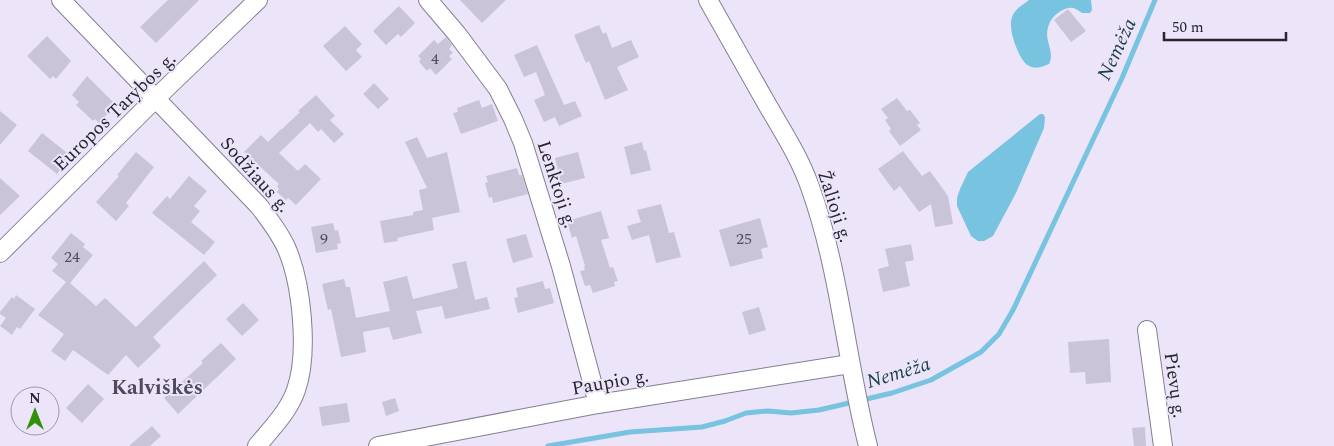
<svg xmlns="http://www.w3.org/2000/svg" width="1334" height="446" font-family="Spectral,serif">
<style>
.water{fill:#77c3e0}
.lines{fill:none;stroke-linecap:round;stroke-linejoin:round}
.stream{stroke:#77c3e0;stroke-width:5}
.building{fill:#cac4d8}
.minor-casing{stroke:#847e91;stroke-width:20}
.minor{stroke:#fff;stroke-width:18}
.labels{text-anchor:middle;stroke-width:4;stroke-linejoin:round;paint-order:stroke}
.number-label{font-size:16px;fill:#504d58}
.street-label{font-size:19px;fill:#28252d;stroke:#ece5fa}
.water-label{font-size:20px;font-style:italic;fill:#1c3f4c;stroke:#ece5fa}
.quarter-label{font-size:21px;font-weight:bold;fill:#504a5b;stroke:#ece5fa}
</style>
<rect width="100%" height="100%" fill="#ece5fa"/>
<path class="water" d="M1029 0H1091L1092 10 1090 13H1082C1074 7 1070 6 1061 11 1050 17 1045 29 1048 41 1050 50 1053 55 1049 64 1028 74 1022 62 1015 44 1012 35 1008 22 1014 13 1017 8 1024 4 1029 0Z
M1040 114H1043L1045 117 1044 128 1016 193 993 236 984 241H978L971 236 957 206V198L960 189 968 172Z"/>
<g class="lines">
<path class="stream" d="M548 446 630 432 702 427 725 421 746 413 768 411 791 413 819 410 892 393 931 380 981 352 999 334 1013 310 1122 78 1155 0"/>
</g>
<path class="building" d="M168 0H199L156 43 140 27Z
M460 0H506L482 23Z
M399 6 415 23 401 37 398 34 386 45 373 31Z
M1068 9 1086 31 1071 42 1054 20Z
M599 25 603 34 606 32 612 48 631 40 639 57 617 67 628 90 605 100 589 61 586 63 574 35Z
M345 26 362 44 356 50 362 57 346 71 323 46Z
M47 36 71 61 56 79 53 76 50 79 27 56Z
M446 37 452 45 449 49 453 53 449 56 452 59 436 75 430 68 427 71 419 62 421 59 418 56 434 40 438 44Z
M537 45 564 105 575 101 582 116 559 126 555 117 544 122 534 100 545 95 536 72 524 77 514 55Z
M87 76 113 102 105 109 108 113 99 123 95 119 93 121 76 105 79 102 72 95Z
M374 83 389 99 378 109 363 94Z
M316 95 335 116 330 120 344 134 334 143 321 129 318 132 310 123 279 153 298 171 305 164 321 179 296 205 288 198 286 200 277 192 279 189 277 186 279 184 256 163 253 166 244 157 247 154 244 152 261 135 268 142 281 129V130L300 112 298 111Z
M897 98 907 111 910 110 920 123 917 125 921 130 900 146 889 131 891 129 885 120 888 118 881 109Z
M479 100 482 108 492 104 498 121 461 134 453 113 458 112 457 108Z
M0 111 17 125 0 145Z
M42 133 71 156 57 174 28 151Z
M417 137 427 158 447 152 460 212 432 218 434 230 397 238 398 241 384 243 380 221 413 215V212L423 210 419 190 427 188 405 142Z
M642 142 644 151 646 150 651 170 631 175 624 147Z
M903 151 922 176 930 171 948 196 953 224 935 227 931 204 919 212 900 186 894 191 878 169Z
M136 152 154 167 126 203 129 206 116 221 96 202 119 176 117 175Z
M578 152 585 178 561 184 555 158Z
M517 168 519 175H522L528 194 493 203 492 197 489 198 485 183 488 182 486 176Z
M189 176 207 191 194 206 200 211 191 222 215 242 204 255 152 213 167 196 170 199Z
M0 178 20 196 0 215Z
M661 204 669 233 674 232 681 257 656 263 649 235 632 240 627 226 641 222 637 210Z
M601 211 609 238 601 240 610 268 613 267 618 281 614 282 615 286 593 293 590 285 585 286 580 271 585 270 584 267 585 266 576 236 572 238 567 221Z
M760 218 768 247 761 249 763 258 730 267 719 230Z
M333 223 335 231 338 230 341 243 337 244 338 249 316 253 311 227Z
M71 233 85 244 83 247 93 255 70 283 96 306 105 298 136 327 204 261 217 275 153 337 161 346 138 368 126 355 108 375 73 350 65 361 51 351 64 334 38 315 66 282 52 271 58 264 51 258Z
M526 234 533 257 513 263 506 239Z
M911 244 914 260 905 262 910 286 883 292 878 269 889 266 885 249Z
M466 261 475 300 487 297 490 309 445 319 442 306 416 311 422 333 393 340 389 327 363 332 366 352 341 357 331 309 328 310 322 284 344 279 346 287H350L356 318 390 311 383 282 407 276 413 299 458 288 452 264Z
M543 281 545 289 550 288 554 303 518 313 514 298 518 297 516 288Z
M16 295 35 309 20 329 17 327 12 335 0 326 6 318 0 314V312L12 297 14 299Z
M243 303 259 320 242 336 226 319Z
M759 307 766 330 749 335 742 312Z
M1109 339 1111 382 1086 384 1085 372 1070 373 1068 342Z
M221 343 236 359 178 414 164 398 203 363 201 361Z
M88 384 104 399 82 423 66 408Z
M395 398 399 411 386 416 382 402Z
M347 403 350 422 322 426 319 407Z
M152 426 161 436 150 446H129Z
M1145 427 1146 446H1134L1132 428Z"/>
<g class="lines">
<defs>
<path id="minor" d="M61 0 259 206C269 219 279 232 286 247 302 283 309 353 296 390 289 411 271 429 257 446
M428 0 457 34 498 89 513 119 523 143 561 266 598 404
M708 0C728 35 748 70 768 106 783 132 800 158 810 187 840 270 846 360 868 446
M0 253 156 98 258 0
M1147 330 1163 446
M378 446 598 404 850 364"/>
</defs>
<use href="#minor" class="minor-casing"/>
<use href="#minor" class="minor"/>
</g>
<g class="labels">
<g class="number-label">
<text x="435" y="64">4</text>
<text x="324" y="244">9</text>
<text x="744" y="244">25</text>
<text x="72" y="262">24</text>
</g>
<g class="street-label">
<text transform="translate(114 111) rotate(-44)" y="7">Europos Tarybos g.</text>
<text transform="translate(256 174) rotate(48)" y="7">Sodžiaus g.</text>
<text transform="translate(558 184) rotate(72)" y="7">Lenktoji g.</text>
<text transform="translate(836 206) rotate(72)" y="7">Žalioji g.</text>
<text transform="translate(610 381) rotate(-10)" y="7">Paupio g.</text>
<text transform="translate(1176 385) rotate(82)" y="7">Pievų g.</text>
</g>
<g class="water-label">
<text transform="translate(1116 49) rotate(-65)" y="7">Nemėža</text>
<text transform="translate(898 372) rotate(-17)" y="7">Nemėža</text>
</g>
<g class="quarter-label">
<text x="157" y="394">Kalviškės</text>
</g>
</g>
<g transform="translate(35 411)"><circle r="24" fill="#ece5fa" stroke="#9e98a8"/>
<path d="M0-4L9 19L0 12L-9 19Z" fill="#339109"/>
<text y="-8" font-size="14" font-weight="bold" text-anchor="middle" fill="#28252d">N</text>
</g>
<path d="M1164 32v8h122v-8" fill="none" stroke="#28252d" stroke-width="2.5"/>
<text x="1172" y="32" font-size="15" fill="#28252d" stroke="#ece5fa" stroke-width="4" paint-order="stroke">50 m</text>
</svg>
